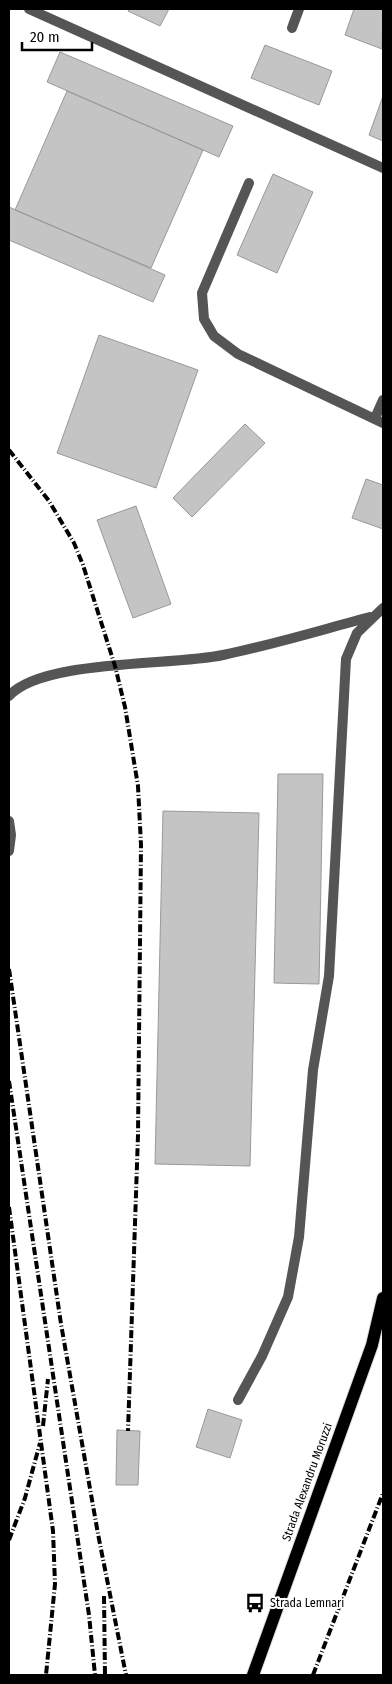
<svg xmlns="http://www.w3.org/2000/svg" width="392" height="1684" font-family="'Fira Sans Condensed',sans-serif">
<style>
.building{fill:#c4c4c4;stroke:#999}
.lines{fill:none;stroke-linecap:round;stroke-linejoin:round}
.primary-casing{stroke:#dbdbdb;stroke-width:14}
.service{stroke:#555;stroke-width:10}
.primary{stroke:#000;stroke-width:12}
.rail{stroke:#000;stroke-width:4;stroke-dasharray:8 2.5 1 2.5;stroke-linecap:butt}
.labels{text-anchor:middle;stroke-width:4;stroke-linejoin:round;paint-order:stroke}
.street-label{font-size:12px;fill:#000;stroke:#fff}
.poi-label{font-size:12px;fill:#000;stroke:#fff;text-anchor:start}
</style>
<rect width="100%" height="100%" fill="#fff"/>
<path class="building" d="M129 9H169L160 26 128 11Z
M354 9H383L382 49 345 35Z
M265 45 332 71 319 105 251 78Z
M60 52 233 126 219 157 47 82Z
M67 91 203 150 151 268 15 210Z
M383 96V141L369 135Z
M273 174 313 192 277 273 237 255Z
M9 207 165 275 153 302 9 240Z
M99 335 198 370 156 488 57 453Z
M245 424 265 443 192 517 173 498Z
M366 479 383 485V529L352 518Z
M136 506 171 604 133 618 97 520Z
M278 774H323L319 984 274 983Z
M163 811 259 813 250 1166 155 1164Z
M208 1409 242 1420 230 1458 196 1447Z
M117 1430 140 1431 138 1485H116Z"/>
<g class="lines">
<defs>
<path id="primary" d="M253 1675 372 1345 383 1298"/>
</defs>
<use href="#primary" class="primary-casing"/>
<path class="service" d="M29 9 383 168
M292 28 299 9
M249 183 202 293 204 319 214 336 238 354 383 423
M375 418 383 400
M9 696C42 659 173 666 223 655 272 645 321 630 370 617
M9 821 11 835 9 851
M238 1400 262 1356 288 1297 299 1237 313 1070 329 976 346 659 357 633 383 608"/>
<use href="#primary" class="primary"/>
<path class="rail" d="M9 450 49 501 74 543 83 565 115 666 125 707 138 786 141 845 138 1135 128 1431
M9 969 61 1324 98 1534 126 1675
M9 1081 89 1615 95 1675
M9 1207 53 1531 55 1584 46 1675
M43 1426 48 1379
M9 1540 25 1498 40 1443
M104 1596 105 1675
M313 1675 383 1493"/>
</g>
<defs>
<symbol id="bus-bare" viewBox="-9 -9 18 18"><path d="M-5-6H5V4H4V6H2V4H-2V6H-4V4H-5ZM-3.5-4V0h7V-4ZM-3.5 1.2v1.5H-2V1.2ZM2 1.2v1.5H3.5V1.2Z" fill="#000" stroke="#fff" stroke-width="2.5" paint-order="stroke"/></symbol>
</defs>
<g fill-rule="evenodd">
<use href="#bus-bare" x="241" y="1589" width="28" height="28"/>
</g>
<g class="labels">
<g class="street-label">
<text transform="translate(307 1482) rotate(-70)" y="4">Strada Alexandru Moruzzi</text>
</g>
<g class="poi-label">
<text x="270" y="1607">Strada Lemnari</text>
</g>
</g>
<rect width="392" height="1684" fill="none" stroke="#000000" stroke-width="20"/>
<path d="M22 42v8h70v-8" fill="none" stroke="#000000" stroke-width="2.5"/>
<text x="30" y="42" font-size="15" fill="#000000" stroke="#ffffff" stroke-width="4" paint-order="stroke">20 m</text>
</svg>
